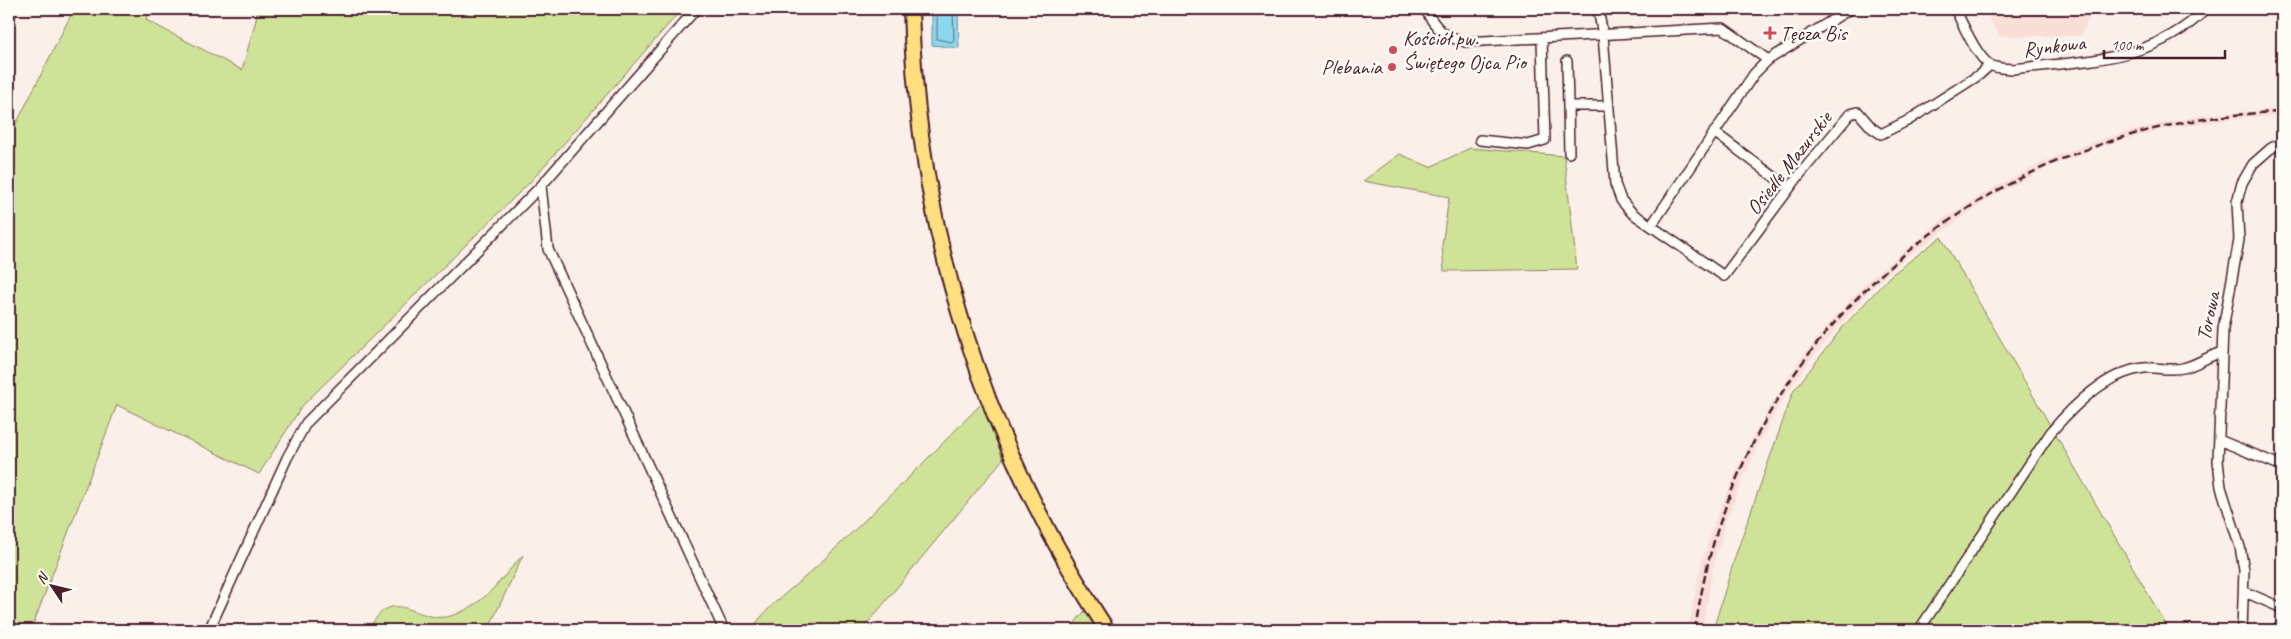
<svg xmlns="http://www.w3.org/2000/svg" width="2291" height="639" font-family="Caveat,sans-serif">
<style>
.built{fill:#f9dfd8}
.green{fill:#cfe398;stroke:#8c8162}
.water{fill:#8bd7eb;stroke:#718d9e}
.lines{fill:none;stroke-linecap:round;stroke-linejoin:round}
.shore{stroke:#646978;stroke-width:1}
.street-casing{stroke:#4a1f2b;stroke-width:12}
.primary-casing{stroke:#4a1f2b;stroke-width:18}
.street{stroke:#fdfcf7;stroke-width:9}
.primary{stroke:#ffdf80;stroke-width:14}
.rail{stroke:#4a1f2b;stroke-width:2.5;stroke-dasharray:8 4;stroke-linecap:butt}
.poi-dot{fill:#d1495b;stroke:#fdfcf7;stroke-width:2}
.labels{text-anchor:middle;stroke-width:5;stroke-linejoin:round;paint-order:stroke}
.poi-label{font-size:21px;fill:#4a1f2b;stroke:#fdfcf7;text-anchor:start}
.street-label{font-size:21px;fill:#4a1f2b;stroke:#fdfcf7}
</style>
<rect width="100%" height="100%" fill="#fbefe9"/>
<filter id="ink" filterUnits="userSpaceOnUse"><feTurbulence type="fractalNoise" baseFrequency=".02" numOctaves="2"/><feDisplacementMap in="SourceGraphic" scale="10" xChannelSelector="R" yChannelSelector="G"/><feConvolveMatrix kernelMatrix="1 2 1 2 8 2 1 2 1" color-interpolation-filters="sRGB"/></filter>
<g filter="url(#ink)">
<path class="built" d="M1984 9H2093L2080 36H1999Z
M2282 109V116L2247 117 2160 130 2102 146 2053 165 1996 194 1901 261 1869 291 1812 358 1786 394 1759 441 1726 520 1714 564 1702 630H1688L1701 564 1716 517 1753 436 1798 362 1839 312 1871 278 1945 218 1993 188 2052 158 2101 139 2160 124 2204 115Z"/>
<path class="green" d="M74 9H150L146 20 242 70 259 9H682L531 181 302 406 259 474 117 405 31 630H9V138Z
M1470 148 1564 156 1577 269 1444 271 1442 246 1449 197 1363 181 1400 154 1430 167Z
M1941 237 2169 630H1713L1736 554 1793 392 1842 328 1890 276Z
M982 403 1003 459 862 630H752C766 605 796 587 817 566 873 513 928 459 982 403Z
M523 555 488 630H369C393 580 419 628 454 615 487 603 500 579 523 555Z
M1087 608 1102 630H1069Z"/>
<path class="water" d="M932 9H958L959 48 932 45Z"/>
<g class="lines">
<path class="shore" d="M937 9V39L951 42 954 40 953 9"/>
<defs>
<path id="street" d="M1425 9C1435 27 1443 37 1465 42L1723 28 1768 60
M1598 9 1603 35 1615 184 1621 200 1632 213 1724 276 1801 173 1850 114 1858 112 1872 128 1881 134 1909 120 1979 75 1990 65
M1955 9C1963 24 1976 56 1990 65 1997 69 2005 68 2013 69 2085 60 2152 63 2206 9
M1567 61 1568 106H1608
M1568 106 1569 153
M1714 132 1789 188
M1480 140 1528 145 1545 140 1542 39
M541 186 548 249 724 630
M1651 226 1754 74 1768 60 1850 9
M2219 440 2282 466
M2245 592 2282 608
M209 630 287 458 306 423 541 186 696 9
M1919 630 2051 432C2074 405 2107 372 2144 368 2157 367 2170 371 2183 368 2197 365 2208 356 2222 352
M2242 630 2244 570 2240 547 2221 487 2218 461 2223 329 2239 240 2237 202 2242 183 2253 164 2270 149 2282 142"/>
<path id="primary" d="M911 9C917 233 985 443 1107 630"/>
</defs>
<use href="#street" class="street-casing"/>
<use href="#primary" class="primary-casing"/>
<use href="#street" class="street"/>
<use href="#primary" class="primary"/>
<path class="rail" d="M1695 630C1701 591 1709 552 1723 514 1805 278 2034 118 2282 112"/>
</g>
</g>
<g class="poi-dot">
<path d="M1767.5 25.5h5v5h5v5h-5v5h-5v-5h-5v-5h5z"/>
<circle cx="1393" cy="50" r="5"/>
<circle cx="1392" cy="67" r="5"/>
</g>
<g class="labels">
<g class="poi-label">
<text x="1780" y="40">Tęcza Bis</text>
<text x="1403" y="45">Kościół pw.<tspan x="1403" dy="24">Świętego Ojca Pio</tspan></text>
<text x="1382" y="74" text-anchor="end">Plebania</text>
</g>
<g class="street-label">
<text transform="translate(2054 46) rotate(-7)" y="7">Rynkowa</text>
<text transform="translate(1789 163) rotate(-52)" y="7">Osiedle Mazurskie</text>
<text transform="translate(2208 316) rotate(-78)" y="7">Torowa</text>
</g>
</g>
<rect width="2291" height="639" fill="none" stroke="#fdfcf7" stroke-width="30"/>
<rect x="15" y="15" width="2261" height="609" fill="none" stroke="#4a1f2b" stroke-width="2" filter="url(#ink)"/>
<g transform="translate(52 586) rotate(305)" stroke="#fdfcf7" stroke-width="4" paint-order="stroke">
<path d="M0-4L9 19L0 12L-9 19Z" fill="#4a1f2b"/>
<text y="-8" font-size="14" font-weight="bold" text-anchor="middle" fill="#4a1f2b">N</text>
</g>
<path d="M2104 50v8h121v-8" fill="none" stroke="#4a1f2b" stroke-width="2.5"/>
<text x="2111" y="50" font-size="15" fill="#4a1f2b" stroke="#fdfcf7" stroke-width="4" paint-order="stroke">100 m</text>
</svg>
